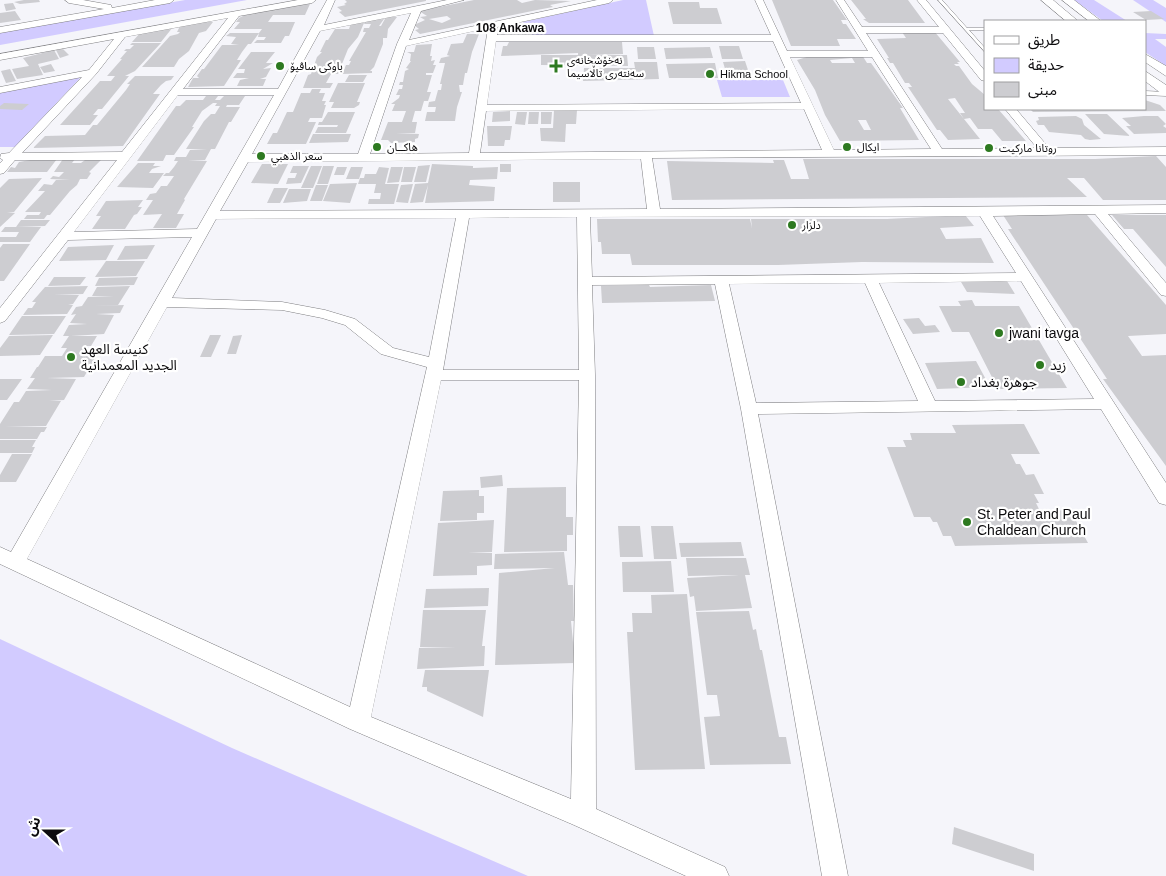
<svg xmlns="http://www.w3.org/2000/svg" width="1166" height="876" font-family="Helvetica,'Noto Sans Arabic',sans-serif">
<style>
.green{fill:#d2cbff}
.building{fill:#cdcdd1;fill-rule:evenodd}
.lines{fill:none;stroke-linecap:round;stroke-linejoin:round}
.service-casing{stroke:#7f7f82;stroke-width:1}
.minor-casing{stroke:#7f7f82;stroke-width:1}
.tertiary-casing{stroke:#7f7f82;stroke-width:1}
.service{fill:#fff;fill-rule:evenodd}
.minor{fill:#fff;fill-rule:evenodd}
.tertiary{fill:#fff;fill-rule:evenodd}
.poi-dot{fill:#2d7920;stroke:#fff;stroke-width:2}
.labels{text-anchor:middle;stroke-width:4.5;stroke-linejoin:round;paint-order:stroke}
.far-poi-label{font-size:11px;fill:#0d0c0e;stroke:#fff;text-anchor:start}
.far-neighbourhood-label{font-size:12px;font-weight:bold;fill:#0d0c0e;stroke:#fff}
.poi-label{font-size:14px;fill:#0d0c0e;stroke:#fff;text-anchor:start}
</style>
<rect width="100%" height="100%" fill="#f5f5fa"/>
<path class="green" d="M185 0H247L0 45V33Z
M623 0H646L654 36 534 37 523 22Z
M1074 0H1094L1127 21H1103Z
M1133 0H1153L1166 8V22Z
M1145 33 1166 34V39H1155L1166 47V66L1145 52Z
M82 76 15 147H0V92Z
M783 80 790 97H722L717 80Z
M0 639 232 748 528 876H0Z"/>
<path class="building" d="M24 0H39L40 2 20 4 14 2Z
M345 0H426V1L345 17 339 12 342 11 337 7 346 5 344 4 347 2Z
M474 0H517L522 3 535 0 571 1 550 5 553 7 537 10 420 34 415 30 419 29 414 25 425 20 420 17 427 16 419 11ZM447 16 451 19 442 23 429 19Z
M772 0H833L847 20H841L843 24H846L856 39H837L840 46H791Z
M851 0H908L925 23H869L863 19H866Z
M668 2H699L700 8H717L722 24H673Z
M13 3 16 9 6 11 4 4Z
M310 4 305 15H273L268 22H295L289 36H285L281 43H254L257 40H264L266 37H258L259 33 251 44H248L242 52 237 60H241L224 86 188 87 193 78H199L197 76 202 69H204L222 45H239L231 44 236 37 226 36 230 33H259L262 29H234L240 22H236L239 18 245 15 287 6Z
M15 11 21 20 0 23V13Z
M1151 11 1164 19 1146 20 1133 12Z
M386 17H397L388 29 387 38H383V44L374 67 370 71H372V73L342 74 346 65H349L351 61H349L366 32H363L364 28H369L371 24H364L366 20 384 19 379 26H381Z
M203 22H213L206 31 199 33 189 51 179 59 174 67H142L170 36 178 34 180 32H177L180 26Z
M351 23H364L358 37 348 49 338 74H331L326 83H333L330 88H303L308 75 311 74 317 57 322 52H320L326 40H328L335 29H349Z
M173 27 161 42H132L140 33Z
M934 31 960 62H957L959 64H954L956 66H959L972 84 985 95V109H998L1026 141H1002L992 129H978L970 118 964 119 960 113H965L955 98 948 99 980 139 948 140 940 130H937L908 87H912L909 83H905L893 63H890L887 58H889L877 39 906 38 902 32Z
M467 34H479L472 52 467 73H465L463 85H459L460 92H462L457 107 455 121H425L427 112H435L436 107H428L429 102 435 101 438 90H441L442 84H440L445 63H439L441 58 450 56 447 55 451 44 463 43Z
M509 42H622L623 54 588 55H627L628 66 541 65V55H578V53L501 56 503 46H507Z
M132 43H161L135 71 125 76H107L122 59H120L127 51H124L126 49H130L134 45H130Z
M432 44 430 56H432L431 61 435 60 433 65H436L433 73H426V75H432L427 92H431L428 101H424L421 111H415L412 122H417L415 133H396L419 134 418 138 415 139V142L391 143 388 140H381L388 122H402L406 111H392L395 104H391L399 98 400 95H396L399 89H402L403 85H399L400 82H403L405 71 409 69 406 68 411 61H410L411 54 407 52H414L416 45Z
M719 46H739L743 59H722Z
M637 47H654L656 59H638Z
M710 47 713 58 666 59 664 48Z
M63 49 69 55 60 58 56 50Z
M54 50 59 59 38 64 43 75 17 79 12 69 29 66 23 58Z
M251 52H275L266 63H273L263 69 271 68 266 77 260 79H266L263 86H237L240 80 249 78H233L237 73H244L245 69H238Z
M813 55H862L867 63H871L903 108H900L919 140 840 141 825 115 815 90 797 60ZM852 58 855 63H832L830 60ZM858 120H866L871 130H864Z
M745 61 751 79H728L723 62Z
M634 62H657L659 79 583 81 584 68H635Z
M715 63 718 78H669L666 64Z
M51 64 55 71 44 73 40 67Z
M10 69 16 81 6 83 1 71Z
M349 75H367L363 82H345Z
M115 76H129L102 109H98L93 115H98L90 125H60L100 81H111Z
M135 76H174L171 80 166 81 161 85 153 94H160L123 146 33 148 45 136 85 135 93 125H97L126 90 130 84H127Z
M338 83H365L357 102H360L359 105 354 108H331L334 102H329Z
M312 89H321L319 93H325L322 101H326L324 105H326L322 118H310L308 122H316L306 144H267L273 133H277L287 112H293L301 93H310Z
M206 96H218L215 100H220L224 96H245L239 105H227L226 107H240L231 122H229L215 149H211L205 160H188L207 161 184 199 185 200 177 214H184L176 228H153L162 214 143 215 153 200H146L150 194 156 193 161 186H167L174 176H163L166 173H169L174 167 178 161H174L176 157H186L190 150 207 149H186L204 121 211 114H215L220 106H215L217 103H213L202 111 192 127H194L174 155H166L163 161H137L176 106H180L186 100H203Z
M1145 100 1160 105 1166 111 1033 112 1030 109H1145Z
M4 103 29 104 22 110 0 109V106Z
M554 110H577L576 124H566L565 142 541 141 540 128H553Z
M510 111V121L492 122 493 112Z
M328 112H355L346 133H315L318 127H337L338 125H318L319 122H322Z
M517 112H527L525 125 515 124Z
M529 112H539L538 124H528Z
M541 112H552L551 124H541Z
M1085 114H1107L1130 136 1104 134Z
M1076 116 1082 119 1084 125 1101 139 1090 140 1085 139 1081 135 1049 132 1044 125H1038L1036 121 1039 120 1038 117Z
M1144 116H1158L1166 124 1163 126 1166 128V133L1134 134 1126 126H1131L1122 118Z
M487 126H512L510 140H505L504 146H488Z
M313 134H351L348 142 309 143Z
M1156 156 1166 167V200H1103L1084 178H1067L1087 197 672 200 667 161 774 163 773 160H784L791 179H809L803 159H1095Z
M57 159 47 172H7L11 167 15 168 19 162 30 160Z
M63 159H75L72 163H81L85 160H101L89 172 91 173 87 179H80L77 185 70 191 50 215H47L44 219H24L27 215H39L41 212H25L45 191H38L44 184 52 185 56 180H70L50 179 53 176 59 177 64 172H54Z
M138 163H155L153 166H161L152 169 149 173H164L153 188 117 187Z
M262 164H288L278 184 251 183Z
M432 164 473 166V168L498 167 497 179 470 180 469 185 495 187 494 201 425 203 428 185 423 202 410 203 415 184 428 183Z
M500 164H511V172H500Z
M430 165 426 182H414L418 166Z
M293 166H309L301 183 286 184 288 178H295L297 173H290Z
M311 166H322L313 188H301Z
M323 166H334L328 184H317Z
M337 167H347L344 175H334Z
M351 167H363L359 179H346Z
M379 167 389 168 385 184H399L394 204H368L369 199H380L381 193H374L376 184H358L360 178H364L365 174H376Z
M391 167H403L399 182 387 183Z
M404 167H416L412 182H401Z
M42 178 14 212H7L15 213 0 227V188L9 179Z
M553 182H580V202H553Z
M357 183 350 203 323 201 330 184Z
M413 184 408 203 396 202 401 185Z
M316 185H328L322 201H310Z
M274 188H288L280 203H267Z
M289 189H311L307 201 283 203Z
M143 200 138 207H142L137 214 134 215 125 229H92L101 216H96L106 201Z
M965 215 974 226 940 228 946 239 981 238 994 263 862 262 778 265H632L630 254H602L601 242H598L597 219H750L752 228 751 219H887Z
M1003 215H1087L1166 305V334L1128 336 1142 356 1166 355V466L1103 379H1107L1008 229H1012Z
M1112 215H1166V267L1133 229H1124Z
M21 220H50L45 226 16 227Z
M5 227H41L30 242H0V237H16L19 232H1Z
M3 244H30L4 281H0V248Z
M114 245 106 260 59 261 68 247Z
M155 245 147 259 117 260 125 246Z
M106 261H145L136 276 95 277Z
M54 277H86L80 285 48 286Z
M138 277 134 285 95 286 99 278Z
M1007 281 1015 294 967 292 961 282Z
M649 285 650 287 711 285 715 301 602 303 601 286Z
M88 286 83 294 54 295H79L73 304H68L73 305 67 314 23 315 28 308H32L36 302H32L45 287Z
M130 286 118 305 90 306 124 305 120 313 96 314 114 315 104 334 71 336H97L91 346H87L80 356H96L84 377 47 378 76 379 64 400 49 401H61L46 426 5 427H47L44 432H41L37 439H0V424L14 402H19L26 391 52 390 27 389 35 378H30L37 367H56H38L45 356H62L67 348H61L69 336H63L69 325 87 324 70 323 76 314 71 315 76 307 82 306 88 297 114 296H92L97 287Z
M972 300 975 306H1019L1067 388 998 389 969 332H952L939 306H961L958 301Z
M22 316H66L54 334 9 335Z
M919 318 925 326 935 325 940 332 913 334 903 319Z
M53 335 40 355 0 356V348L9 336Z
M210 335H221L211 357H200Z
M242 335 236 354H227L233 336Z
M976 361 990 387 937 389 925 363Z
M0 379H22L7 400H0Z
M1024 424 1040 454H1011L1016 464H1020L1026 475 1034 474 1044 494H1034L1039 503H1036L1040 511 1070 510 1088 543 955 546 951 536H943L937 522H933L930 517H914L887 447H906L903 440H912L910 433H956L952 425Z
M0 440H36L32 447H35L32 453H0Z
M12 454H32L16 482H0V475Z
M502 475 503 486 481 488 480 477Z
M566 487V517H573V535H567V551L504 552 507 488Z
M479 490V496H484V513H477V520L440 521 443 491Z
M494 520 492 552 468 553H492V565L477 566V575L433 576 438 523Z
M618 526H640L643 557H620Z
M651 526H673L677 559H654Z
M741 542 744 556 681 557 679 543Z
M564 552 568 585H573L574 621H571L575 663 495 665 496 644H508H496L499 573 555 568 494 569 495 554Z
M686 558H746L750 575H745L752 608 696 611 694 596 690 597 687 578 739 575 688 576Z
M671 561 674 592H623L622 562Z
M489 588 488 606 424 608 426 589Z
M687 594 705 769 635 770 627 632H633L632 613H652L651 595Z
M423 610H486L482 646H485L484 666 417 669 419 648 456 647H420Z
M749 611 753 630 756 629 760 650H762L779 737H786L791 764 710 765 704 717 720 716 717 695H707L696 612Z
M425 670H489L483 717 427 691V687H422Z
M954 827 1034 854V871L952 844Z"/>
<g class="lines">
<defs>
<path id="service" d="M938 0H942L967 28H985V30H969L985 48V52Z
M1145 91 1166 92V96L1145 95Z"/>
<path id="minor" d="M65 0H83L111 5 112 8 155 0H174L170 3 0 33V27L104 9 69 3Z
M298 0H316L312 3 239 16 183 89H278L327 0H335L324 25 447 0H464L421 11 409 40 597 0H613L609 3 497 27V35H771L755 0H763L787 51H868L836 0H844L862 27H939L917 0H926L985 71V81L981 80 943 33H866L942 149 1037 148 1005 109H1016L1049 148 1166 147V155L652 158 660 209 1166 205V213L1108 214 1166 283V296L1161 295 1095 214 993 216 1166 483V505L1159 503 1101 409 758 414 848 876H822L741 409 715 284 592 285 595 375 596 809 725 867 729 876H686L574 825 350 729 0 564V547L11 552 192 237 68 240 5 321 0 323V308L117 160H15L4 173 0 174V163L3 160 0 158 1 154 9 153 82 77 0 93V87L89 70 114 39 0 60V54ZM411 13 397 44 358 154H252L320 31ZM228 18 122 152 22 153 96 74 125 37ZM488 28 469 153 370 154 406 46ZM496 41H773L801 103 487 105ZM790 57H872L931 149 834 150ZM178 95H274L197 229 74 232ZM804 109 822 150 480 153 486 111ZM641 159 647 209 220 211 248 162ZM980 216 1016 273 592 277 590 217ZM577 217 579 370H443L469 218ZM456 218 429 357 393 348 355 319 325 310 282 302 172 298 216 219ZM1021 281 1094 399 935 401 879 283ZM865 283 918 401 756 403 729 284ZM167 307 282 310 322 318 345 325 381 354 427 367 350 707 27 559ZM441 380H579L571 799 371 717Z"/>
<path id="tertiary" d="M1041 0H1053L1078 21H1066Z
M1062 0H1074L1101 21H1089Z
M1145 54 1166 66V76L1145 62Z
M1145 71 1166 85V95L1162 94 1145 81Z"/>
</defs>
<use href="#service" class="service-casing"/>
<use href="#minor" class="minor-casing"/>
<use href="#tertiary" class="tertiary-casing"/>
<use href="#service" class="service"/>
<use href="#minor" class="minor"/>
<use href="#tertiary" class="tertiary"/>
</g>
<g class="poi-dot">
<circle cx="280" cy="66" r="5"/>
<path d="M553.5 58.5h5v5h5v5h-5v5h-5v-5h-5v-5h5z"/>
<circle cx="710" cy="74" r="5"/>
<circle cx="377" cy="147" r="5"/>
<circle cx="847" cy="147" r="5"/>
<circle cx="989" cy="148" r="5"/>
<circle cx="261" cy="156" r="5"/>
<circle cx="792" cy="225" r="5"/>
<circle cx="999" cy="333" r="5"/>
<circle cx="71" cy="357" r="5"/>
<circle cx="1040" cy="365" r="5"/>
<circle cx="961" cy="382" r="5"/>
<circle cx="967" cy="522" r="5"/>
</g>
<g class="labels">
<g class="far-poi-label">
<text x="567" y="64">نەخۆشخانەی<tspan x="567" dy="13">سەنتەری تاڵاسیما</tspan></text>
<text x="290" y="70">باوکی ساڤیۆ</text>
<text x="720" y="78">Hikma School</text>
<text x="387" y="151">هاكــان</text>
<text x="857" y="151">ايكال</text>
<text x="999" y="152">روتانا ماركيت</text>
<text x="271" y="160">سعر الذهبي</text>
<text x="802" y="229">دلزار</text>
</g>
<g class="far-neighbourhood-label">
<text x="510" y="32">108 Ankawa</text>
</g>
<g class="poi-label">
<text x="1009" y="338">jwani tavga</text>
<text x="81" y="354">كنيسة العهد<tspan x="81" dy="16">الجديد المعمدانية</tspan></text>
<text x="1050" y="370">زيد</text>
<text x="971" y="387">جوهرة بغداد</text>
<text x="977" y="519">St. Peter and Paul<tspan x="977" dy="16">Chaldean Church</tspan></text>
</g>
</g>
<rect x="984" y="20" width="162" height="90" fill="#ffffff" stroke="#9e9e9f"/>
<rect x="994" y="36" width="25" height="8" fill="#ffffff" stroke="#9e9e9f"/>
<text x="1028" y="45" font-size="15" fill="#0d0c0e">طريق</text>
<rect x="994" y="58" width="25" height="15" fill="#d2cbff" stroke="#9e9e9f"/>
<text x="1028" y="70" font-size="15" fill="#0d0c0e">حديقة</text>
<rect x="994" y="82" width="25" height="15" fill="#cdcdd1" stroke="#9e9e9f"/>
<text x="1028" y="95" font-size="15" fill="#0d0c0e">مبنى</text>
<g transform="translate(45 831) rotate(291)" stroke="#ffffff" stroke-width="4" paint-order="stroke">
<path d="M0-4L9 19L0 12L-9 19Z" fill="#0d0c0e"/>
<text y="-8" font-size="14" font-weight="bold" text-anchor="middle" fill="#0d0c0e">ش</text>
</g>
</svg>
